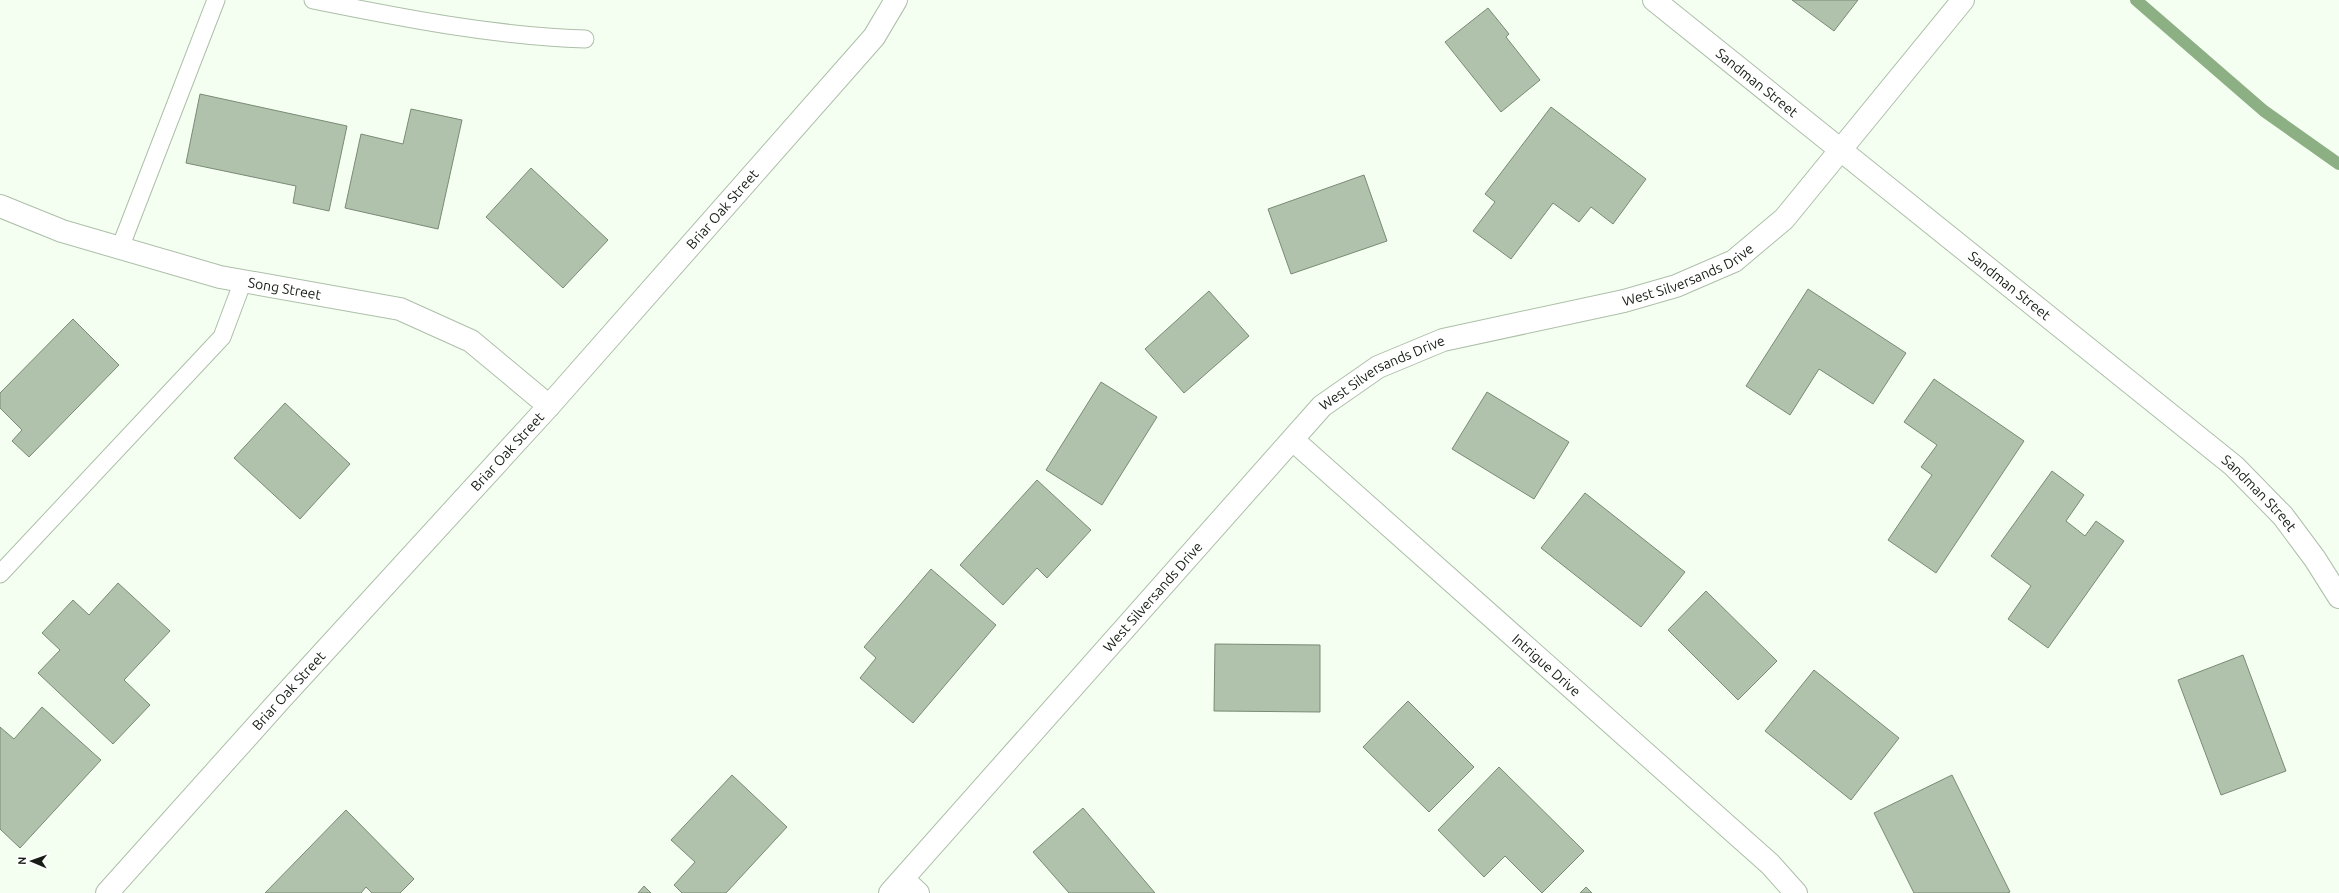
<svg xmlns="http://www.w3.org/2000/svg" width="2339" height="893" font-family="Ubuntu,sans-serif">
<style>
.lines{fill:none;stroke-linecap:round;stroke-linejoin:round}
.stream{stroke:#8daf84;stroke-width:12}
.building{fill:#b0c2ab;stroke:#798a75}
.service-casing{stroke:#adbfa9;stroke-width:19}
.minor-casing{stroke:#adbfa9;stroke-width:24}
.service{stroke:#fff;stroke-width:17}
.minor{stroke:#fff;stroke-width:22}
.labels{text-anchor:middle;stroke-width:3;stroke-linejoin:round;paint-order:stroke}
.street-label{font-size:14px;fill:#171d15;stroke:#fff}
</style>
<rect width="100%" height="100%" fill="#f4fff1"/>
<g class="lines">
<path class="stream" d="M2136 0 2264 111 2339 164"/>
</g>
<path class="building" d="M1792 0H1858L1834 31Z
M1488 8 1509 34 1506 37 1540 80 1501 112 1445 42Z
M200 94 347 126 329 211 293 203 296 186 186 163Z
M1551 107 1646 179 1613 224 1591 207 1579 222 1553 203 1511 259 1473 231 1495 202 1485 194Z
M411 109 462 120 438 229 345 208 361 134 403 144Z
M531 168 608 240 563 288 486 217Z
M1364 175 1387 241 1291 274 1268 209Z
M1808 289 1906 353 1873 404 1819 369 1790 415 1746 386Z
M1209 291 1249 336 1184 393 1145 349Z
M73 319 119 365 29 457 12 441 22 430 0 408V393Z
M1934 379 2024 441 1936 573 1888 540 1932 475 1921 467 1937 445 1904 422Z
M1101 382 1157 417 1102 505 1046 470Z
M1487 392 1569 442 1534 499 1452 449Z
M285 403 350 464 300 519 234 458Z
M2052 471 2084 495 2066 521 2085 536 2096 521 2124 541 2048 648 2008 619 2031 586 1991 556Z
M1037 480 1091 530 1047 578 1037 568 1003 605 960 565Z
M1585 493 1685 572 1641 627 1541 548Z
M931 569 996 625 913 723 860 678 876 658 864 647Z
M118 583 170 631 124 680 150 705 113 744 38 673 60 650 42 633 73 600 89 615Z
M1706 591 1777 661 1738 700 1668 630Z
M1215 644 1320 645V712L1214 711Z
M2243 655 2286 771 2221 795 2178 680Z
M1814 670 1899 738 1851 800 1765 731Z
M1408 701 1474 767 1429 812 1363 747Z
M42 707 101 760 20 848 0 829V727L14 739Z
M1499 767 1584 851 1542 893 1505 856 1484 877 1438 830Z
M732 775 787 827 726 893H682L674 885 695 862 671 840Z
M1952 775 2010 892 2007 893H1914L1874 813Z
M1083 808 1155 893H1069L1033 852Z
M346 810 414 879 400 893H372L366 887 361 893H265Z
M644 886 651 893H638Z
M1586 887 1592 893H1580Z"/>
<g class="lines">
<defs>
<path id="service" d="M313 0C402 18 494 36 585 39
M120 248 216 0
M0 574 222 337 243 281"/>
<g id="minor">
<path id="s1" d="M1654 0 2234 466 2283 516 2315 559 2339 597"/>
<path id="s2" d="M0 206 62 231 220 277 400 309 471 341 549 406"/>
<path id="s3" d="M1293 440 1770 864 1796 893"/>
<path d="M903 879 918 893"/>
<path id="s4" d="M107 893 279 701 549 406 874 37 896 0"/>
<path id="s5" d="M890 893 1322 406 1378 367 1443 340 1624 301 1676 286 1734 261 1784 219 1963 0"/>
</g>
</defs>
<use href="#service" class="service-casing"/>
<use href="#minor" class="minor-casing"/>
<use href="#service" class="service"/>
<use href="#minor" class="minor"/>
</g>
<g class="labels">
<g class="street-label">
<text dy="5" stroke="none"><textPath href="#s1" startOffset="132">Sandman Street</textPath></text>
<text dy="5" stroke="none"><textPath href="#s4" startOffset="920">Briar Oak Street</textPath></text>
<text dy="5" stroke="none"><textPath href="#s5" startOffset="1044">West Silversands Drive</textPath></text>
<text dy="5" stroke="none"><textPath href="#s1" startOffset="456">Sandman Street</textPath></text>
<text dy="5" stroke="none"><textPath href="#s2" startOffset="297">Song Street</textPath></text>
<text dy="5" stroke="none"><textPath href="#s5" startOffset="720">West Silversands Drive</textPath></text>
<text dy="5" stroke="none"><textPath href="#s4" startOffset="596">Briar Oak Street</textPath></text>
<text dy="5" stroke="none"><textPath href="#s1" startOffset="781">Sandman Street</textPath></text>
<text dy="5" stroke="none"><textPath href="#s5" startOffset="396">West Silversands Drive</textPath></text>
<text dy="5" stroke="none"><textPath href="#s3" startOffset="339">Intrigue Drive</textPath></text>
<text dy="5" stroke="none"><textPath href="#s4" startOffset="272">Briar Oak Street</textPath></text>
</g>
</g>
<g transform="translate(32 861) rotate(272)" stroke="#ffffff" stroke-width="3" paint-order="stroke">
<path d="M0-3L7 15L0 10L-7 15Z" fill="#171d15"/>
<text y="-6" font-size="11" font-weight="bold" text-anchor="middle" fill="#171d15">N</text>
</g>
</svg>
